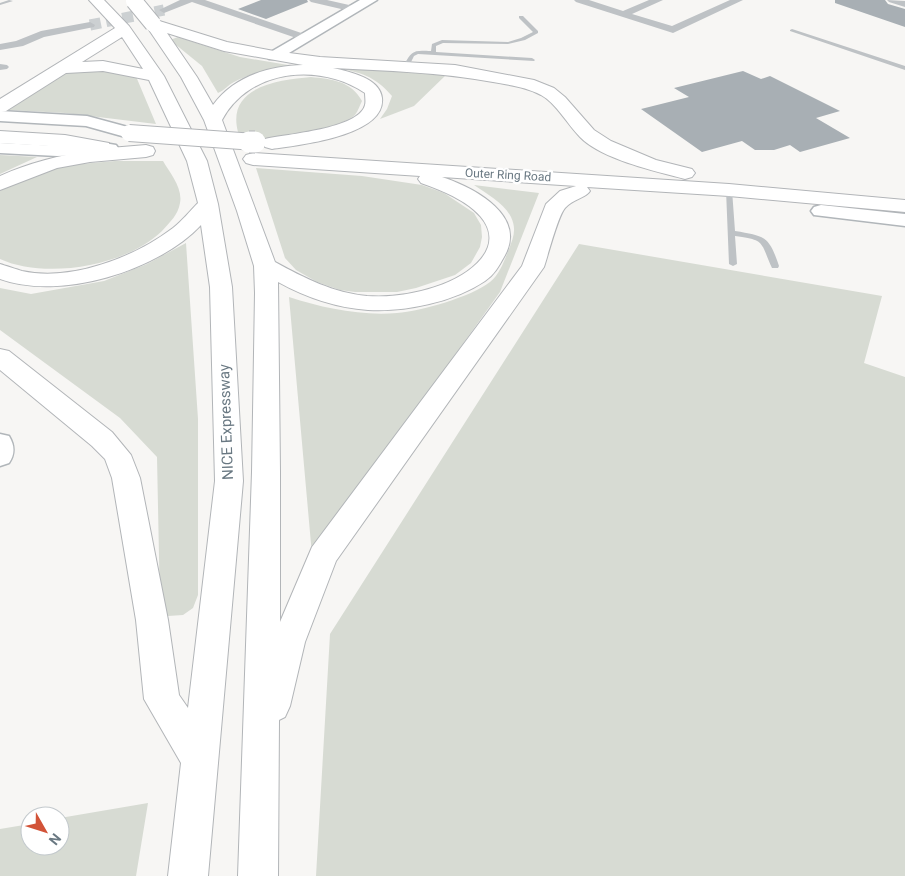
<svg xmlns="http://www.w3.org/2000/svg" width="905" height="876" font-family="Roboto,sans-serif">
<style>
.green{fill:#d7dbd3}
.building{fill:#a8afb4}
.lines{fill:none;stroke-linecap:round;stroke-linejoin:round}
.street-tunnel{stroke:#ccd0d2;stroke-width:11;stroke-dasharray:11 5.5;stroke-linecap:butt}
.secondary-casing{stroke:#b1b6ba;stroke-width:3}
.highway-casing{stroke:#b2b5b8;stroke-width:2}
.lane{fill:#bec2c5;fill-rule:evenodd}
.street{fill:#bec2c5;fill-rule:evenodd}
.secondary{fill:#fff;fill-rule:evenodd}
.highway{fill:#fff;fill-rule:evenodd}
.highway-bridge-far1-casing{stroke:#b2b5b8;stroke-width:18;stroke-linecap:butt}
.highway-bridge-casing{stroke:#b2b5b8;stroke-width:23;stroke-linecap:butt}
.highway-bridge-far1{stroke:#fff;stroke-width:16}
.highway-bridge{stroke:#fff;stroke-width:21}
.labels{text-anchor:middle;stroke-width:5;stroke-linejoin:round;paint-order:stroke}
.far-street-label{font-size:12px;fill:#697882;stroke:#fff}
.street-label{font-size:15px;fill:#697882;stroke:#fff}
</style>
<rect width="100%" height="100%" fill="#f7f6f4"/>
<path class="green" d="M178 37 240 57 300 67C277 68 255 71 234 82 228 85 225 90 218 93L202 66 170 40Z
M340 66 446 75 414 106 380 119 387 109 392 96C375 76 360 72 335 68Z
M91 69 135 74 156 124 65 113 9 110 59 74Z
M311 77C332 79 351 81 362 101 360 105 358 111 355 115 339 129 282 139 261 138 254 137 245 134 238 132 226 86 279 80 311 77Z
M0 155 37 157 0 174Z
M115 161H163C170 173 183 188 180 203 178 215 170 222 162 231 126 266 46 280 0 259V191L34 172 69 165Z
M256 168 362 176 422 185 444 193 474 213 481 225 482 237 480 247 471 263 455 275 416 288 397 292H355L340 290 317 282 296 270 285 258Z
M474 185 539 193 500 292 312 555 289 297C323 308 360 316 397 313 421 311 471 297 490 282 500 274 504 261 509 249 513 238 517 230 511 217 504 203 487 194 474 185Z
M186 243 198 419V595L193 608 183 615 168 616 160 606 157 457 120 418 0 330V288L31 294 104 281 147 264Z
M579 244 882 296 864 363 905 377V876H316L330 634Z
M148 803 136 876H0V829L30 824V846H60V818Z"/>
<path class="building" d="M261 0H307L308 2 266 19 238 9Z
M835 0H885L888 4 905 9V27L835 3Z
M743 71 761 79 770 76 840 111 816 118 850 138 800 152 790 145 774 150H755L742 141 702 152 641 109 689 97 674 88Z"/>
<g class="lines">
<path class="street-tunnel" d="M90 25 164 10"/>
<defs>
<path id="secondary" d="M360 0H377L279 59H269L266 56 269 53Z
M0 111 87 116 135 129 138 133 135 137 129 138 86 126 0 121Z
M0 143 57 146 110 144 116 145 119 149 116 153 110 154 57 156 0 153Z
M821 205 905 214V226L814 215 811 211 814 207Z
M0 434 9 436C15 446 15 454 9 463L0 466Z"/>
<path id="highway" d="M89 0H104L129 26 164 76 207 161 218 204 232 287 243 481 208 876H168L181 763 144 699 136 620 112 478 105 459 92 446 0 370V349L9 351 112 432 131 455 140 478 168 620 179 695 188 708 215 481 210 287 201 225C158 271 60 301 0 279V264C7 266 15 269 22 271 71 282 135 257 173 228 182 221 190 211 198 203L187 161 149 80 103 71 66 73 6 111 0 112V99L115 28ZM122 37 143 69 103 61 82 62Z
M153 19 227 42 274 51 320 57 455 65 534 80 554 88 565 97 594 130 611 141 656 160 692 169 695 173 692 177 685 179C655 171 601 159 580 137 567 124 557 104 541 95 526 87 509 85 493 82 440 72 387 71 333 68 350 72 380 78 382 98 386 136 299 145 272 149L265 147 263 143 265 139C286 134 359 129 365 105 366 102 365 96 365 93 320 62 249 69 222 120L275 262C304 278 334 293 367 296 459 302 560 230 421 183L418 179 420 176 253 165 246 163 243 159 246 155 253 153 729 184 905 200V212L729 196 587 187 590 191C586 198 573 199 565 208 558 216 548 255 544 267L336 561 305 642 290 706 285 717 279 720 278 876H238L252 472 255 293 254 266 237 211 204 120 181 77 145 24 148 21ZM167 33 224 51 303 65C269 66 234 76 213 105L197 77ZM442 177 576 186 560 191 546 204 522 266 312 547 280 622V472L278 282C305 297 337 308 368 310 406 312 454 302 485 281 494 275 499 266 504 257 528 216 475 188 442 177Z
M0 131 65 135 109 143 110 148 146 145 153 147 155 151 153 155 146 157 90 162 57 168 0 190V176C29 163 59 155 91 151L65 147 0 143Z"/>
</defs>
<use href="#secondary" class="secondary-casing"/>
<use href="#highway" class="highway-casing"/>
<path class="lane" d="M9 0 13 1 0 5V3Z
M519 16H523L538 31V33L525 40 508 44 443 43 436 46V52L532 58 535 60 534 61 418 54 414 56 409 66 404 65C412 50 414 50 431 51L432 44 442 40 508 42 521 38 533 32 519 18Z
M792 29 905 66V70L790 31V30Z
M729 188 732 190 735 231C765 236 769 236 779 266L778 268H772C760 242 766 240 735 236L737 264 733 266 729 264 726 190Z"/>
<path class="street" d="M180 0H205L310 36 311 38 310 40H302L192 2 164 13 159 10Z
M309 0H327L358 7 359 9 354 12 311 2Z
M574 0H589L623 11 649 0H663L632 14 672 26 730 0H743L673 33 576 2Z
M887 0 905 1V7L889 2Z
M90 22 95 25 94 27 44 37 23 46 0 50V44L16 41 41 31Z
M0 64 7 65 9 67 7 69 0 70Z"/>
<use href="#secondary" class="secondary"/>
<use href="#highway" class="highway"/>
<defs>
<path id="highway-bridge-far1" d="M134 1 153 24
M129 133 255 142"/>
<path id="highway-bridge" d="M249 142H255"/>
</defs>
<use href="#highway-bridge-far1" class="highway-bridge-far1-casing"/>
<use href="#highway-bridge" class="highway-bridge-casing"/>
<use href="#highway-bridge-far1" class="highway-bridge-far1"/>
<use href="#highway-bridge" class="highway-bridge"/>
</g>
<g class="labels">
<g class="far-street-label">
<text transform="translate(508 175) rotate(3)" y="4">Outer Ring Road</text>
</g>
<g class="street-label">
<text transform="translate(226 422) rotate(-92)" y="5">NICE Expressway</text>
</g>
</g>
<g transform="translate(45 831) rotate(129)"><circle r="24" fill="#ffffff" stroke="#c3c9cd"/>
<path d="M0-4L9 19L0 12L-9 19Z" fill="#d25338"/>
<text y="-8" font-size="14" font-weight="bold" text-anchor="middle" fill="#697882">N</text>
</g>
</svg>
